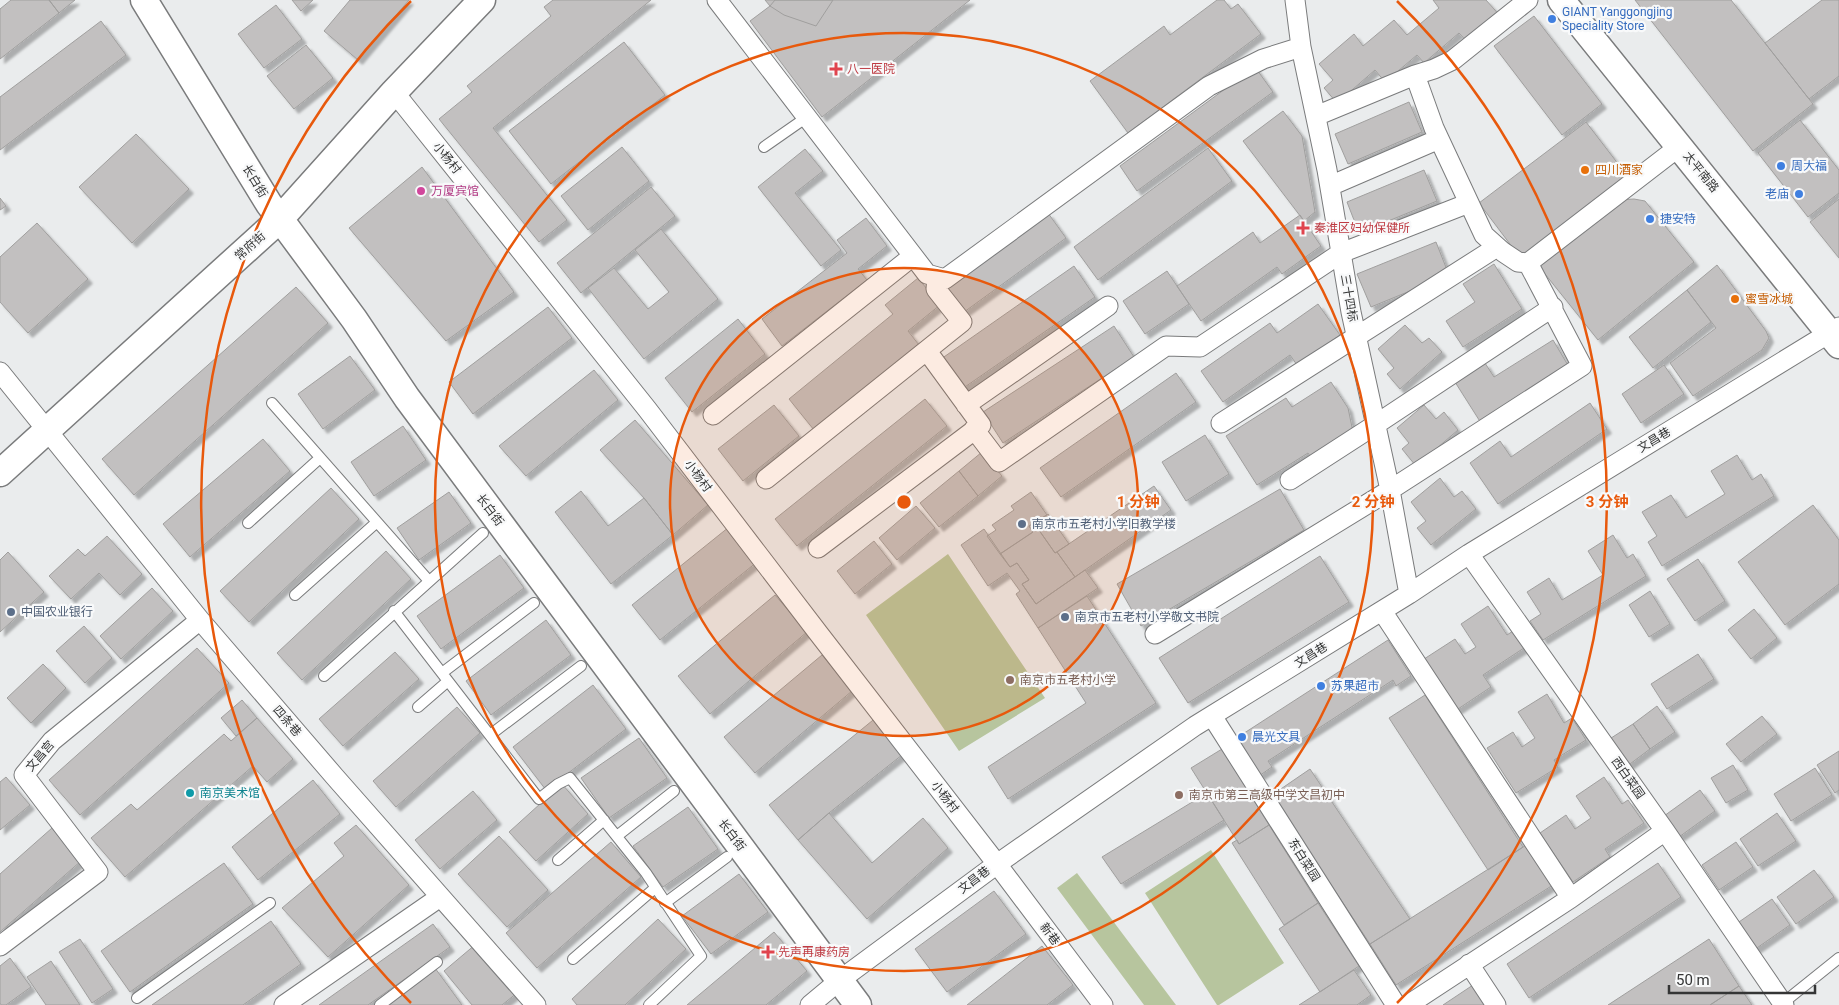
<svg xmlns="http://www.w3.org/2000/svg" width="1839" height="1005" font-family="Roboto,'Noto Sans SC',sans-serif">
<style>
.green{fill:#b7c59e}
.building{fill:#c2c0c0;stroke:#a09f9e;filter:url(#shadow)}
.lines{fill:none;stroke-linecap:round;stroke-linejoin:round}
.lane-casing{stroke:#7a7b7c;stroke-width:12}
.street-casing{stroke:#7a7b7c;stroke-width:21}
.secondary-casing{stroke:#7a7b7c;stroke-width:29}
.lane{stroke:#fff;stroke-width:10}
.street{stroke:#fff;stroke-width:19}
.secondary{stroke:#fff;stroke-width:26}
.ring{fill:none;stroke:#e8590c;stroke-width:2.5}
.shop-dot{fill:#3f7fe0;stroke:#f8f9fa;stroke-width:2}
.health-dot{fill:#e0444e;stroke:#f8f9fa;stroke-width:2}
.food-dot{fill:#e8710a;stroke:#f8f9fa;stroke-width:2}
.hotel-dot{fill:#d1479c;stroke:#f8f9fa;stroke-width:2}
.service-dot{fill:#5c6f8a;stroke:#f8f9fa;stroke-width:2}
.education-dot{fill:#8d6e63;stroke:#f8f9fa;stroke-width:2}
.culture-dot{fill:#0f9aa8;stroke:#f8f9fa;stroke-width:2}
.labels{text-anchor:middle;stroke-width:4.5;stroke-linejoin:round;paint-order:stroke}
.shop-label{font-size:12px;fill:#366cbe;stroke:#f8f9fa;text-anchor:start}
.health-label{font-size:12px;fill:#be3a42;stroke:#f8f9fa;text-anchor:start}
.street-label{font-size:12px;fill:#343535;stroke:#f8f9fa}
.food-label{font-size:12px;fill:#c56008;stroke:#f8f9fa;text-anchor:start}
.hotel-label{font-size:12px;fill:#b23c85;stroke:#f8f9fa;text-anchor:start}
.service-label{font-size:12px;fill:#4e5e75;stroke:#f8f9fa;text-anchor:start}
.education-label{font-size:12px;fill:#785e54;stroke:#f8f9fa;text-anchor:start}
.culture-label{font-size:12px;fill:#0d838f;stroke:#f8f9fa;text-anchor:start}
.centre{fill:#e8590c;stroke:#f8f9fa;stroke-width:2.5}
.ring-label{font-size:15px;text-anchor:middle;font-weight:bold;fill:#e8590c;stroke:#f8f9fa;stroke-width:4.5;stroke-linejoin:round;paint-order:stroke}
</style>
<defs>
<filter id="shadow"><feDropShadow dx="4.5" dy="4.5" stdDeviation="1" flood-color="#0004"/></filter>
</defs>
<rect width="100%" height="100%" fill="#eaeced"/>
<path class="green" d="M948 554 1045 698 959 751 866 615Z
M1211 850 1284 963 1219 1005H1217L1145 893Z
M1077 873 1176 1005H1144L1057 888Z"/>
<path class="building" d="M11 0H49L59 13 0 59V9Z
M49 0H75L59 13Z
M292 0H313L301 11Z
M350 0H409L358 60 324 31Z
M553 0H651L493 128 567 220 539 242 439 119 472 92 467 86 551 16 544 7Z
M765 0H970L822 117 750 21 770 6Z
M775 0H833L816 26 784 15 770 6Z
M1217 0H1224L1231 9 1238 4 1261 34 1128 133 1090 81 1164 26 1170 35Z
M1433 0H1486L1502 18 1470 45 1459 33 1424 63 1417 55 1385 82 1375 70 1337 103 1324 88 1333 80 1319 64 1354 34 1363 46 1394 20 1407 35 1439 8Z
M1635 0H1731L1813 104 1753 151Z
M1822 0H1839V76L1809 99 1765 43Z
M276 5 302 39 264 68 238 34Z
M1534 16 1602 104 1562 135 1494 46Z
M101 21 126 55 0 150V97Z
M624 42 665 95 551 184 509 131Z
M306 45 333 78 294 109 267 76Z
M1255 67 1273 92 1137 191 1120 166Z
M1409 102 1422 132 1348 164 1335 134Z
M1283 111 1302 136 1315 212 1304 221 1243 141Z
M1800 120 1839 170V193L1808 217 1758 153Z
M1586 122 1629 178 1522 260 1479 203Z
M136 134 189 189 132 243 79 187Z
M622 147 649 181 588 230 561 196Z
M1208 148 1232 181 1098 280 1074 247Z
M805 149 823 171 795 193 841 250 821 266 758 187Z
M422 167 514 292 446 341 349 228Z
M1424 170 1437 201 1359 233 1347 202Z
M651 187 675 216 581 293 557 263Z
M0 198 6 206 0 210Z
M1634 199 1645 201 1694 262 1598 340 1537 264 1616 200Z
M1839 199V258L1810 222Z
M1048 213 1066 238 960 315 942 290Z
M1300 215 1321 246 1282 274 1277 267 1201 321 1177 286 1253 232 1260 243Z
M866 218 887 246 858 269 867 280 782 346 762 319 847 253 837 240Z
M37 223 88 279 28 333 0 302V257Z
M661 229 718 299 644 359 588 288 614 268 648 309 669 292 635 250Z
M1436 242 1449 275 1371 307 1357 274Z
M1494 264 1522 309 1463 347 1446 321 1475 302 1463 284Z
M1717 265 1766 331 1769 338 1762 350 1693 396 1670 363 1716 328 1687 290Z
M1074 266 1095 297 962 389 941 359Z
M1167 271 1189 304 1145 334 1123 301Z
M918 278 940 305 908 331 919 345 814 430 789 399 893 314 885 305Z
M296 287 328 323 134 495 102 459Z
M1687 290 1711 322 1653 368 1629 337Z
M1318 304 1340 335 1297 365 1290 355 1223 402 1201 371 1270 323 1277 333Z
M548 307 572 338 473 414 449 382Z
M738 319 765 354 692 412 665 378Z
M1405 325 1422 343 1429 338 1442 352 1400 389 1387 374 1394 368 1378 349Z
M1114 326 1134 357 1003 443 983 412Z
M1553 340 1569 367 1481 423 1455 382 1485 363 1494 377Z
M350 356 375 390 323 429 298 394Z
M1664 365 1684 394 1641 423 1622 394Z
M594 370 618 400 526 476 499 446Z
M1176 373 1196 402 1061 497 1040 468Z
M1331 382 1348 408 1353 432 1312 459 1308 453 1257 485 1226 436 1286 398 1292 407Z
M925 399 947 426 797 546 775 519Z
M1590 403 1607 429 1498 504 1470 463 1500 441 1511 457Z
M774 405 799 436 743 481 718 449Z
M1424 405 1436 419 1444 412 1458 430 1416 466 1402 449 1409 443 1397 428Z
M635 420 708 505 673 535 644 498 600 450Z
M403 426 426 460 374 496 351 462Z
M1205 435 1229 474 1186 501 1162 462Z
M263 439 290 471 190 557 163 524Z
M982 452 1002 476 978 496 959 471Z
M1737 455 1752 480 1761 474 1774 496 1662 566 1648 542 1657 536 1642 512 1671 495 1686 518 1725 494 1711 471Z
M959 471 978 496 939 527 920 503Z
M1440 478 1454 497 1462 491 1476 509 1431 545 1417 528 1426 521 1411 502Z
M1154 486 1171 510 1075 577 1057 552Z
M331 488 359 519 249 622 220 591Z
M1280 489 1304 530 1141 626 1117 584Z
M581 491 608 526 644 498 673 535 611 584 555 512Z
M449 492 471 523 419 560 397 528Z
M1031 492 1047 515 1029 526 1033 532 1000 554 987 536 996 530 992 525 1014 510 1011 506Z
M1813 505 1839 540V584L1785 625 1738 562Z
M916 506 935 528 897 560 879 538Z
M1048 514 1069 544 1055 553 1034 523Z
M1034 523 1055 553 1057 552 1075 577 1036 604 1022 584 1029 580 1017 563 1010 567 1000 554 1033 532 1029 526Z
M729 527 757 562 660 640 632 605Z
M984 529 1010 567 1017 563 1029 580 1022 584 1036 604 1085 570 1098 588 1038 628 1016 594 1020 591 1007 573 988 586 961 545Z
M1613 535 1627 558 1633 554 1646 576 1543 640 1530 621 1541 614 1527 592 1549 578 1562 600 1603 575 1588 551Z
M107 536 142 574 120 595 99 573 71 599 49 576 78 549 85 556Z
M874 541 892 564 855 594 837 571Z
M386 551 411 579 302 680 277 653Z
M8 552 44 592 0 632V560Z
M500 555 524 588 441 649 417 616Z
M1320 556 1349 602 1188 703 1159 658Z
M1698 559 1725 601 1695 621 1667 579Z
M152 588 173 611 121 659 100 636Z
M1650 591 1670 624 1649 637 1629 605Z
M775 595 807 632 710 714 678 676Z
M1087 596 1156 703 1008 799 988 767 1086 703 1038 628Z
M1488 606 1507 635 1513 631 1524 648 1483 675 1491 687 1455 711 1421 661 1455 639 1465 654 1476 647 1461 624Z
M1754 609 1777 638 1751 659 1728 630Z
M546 620 571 655 491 715 466 681Z
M84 626 112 658 85 683 56 651Z
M1388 640 1411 676 1396 686 1393 680 1268 761 1272 767 1259 776 1235 739Z
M197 648 229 683 80 815 49 780Z
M395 652 419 679 343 746 319 719Z
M1698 654 1714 679 1667 709 1651 684Z
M822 655 852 691 755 773 724 737Z
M43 664 66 688 31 723 7 698Z
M593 685 626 729 546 790 513 747Z
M1547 694 1564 723 1572 718 1586 740 1554 760 1558 767 1516 793 1487 748 1513 732 1522 747 1535 738 1518 712Z
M1425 695 1523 847 1488 870 1389 718Z
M242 700 257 718 236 736 221 718Z
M1657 706 1675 732 1650 749 1633 724Z
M457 707 480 733 396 807 373 781Z
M878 716 907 751 829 813 798 840 769 805Z
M1762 716 1777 734 1741 762 1726 744Z
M257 718 293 759 267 782 253 766 125 877 91 838 131 804 137 810 224 734 231 741Z
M1633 724 1650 749 1626 767 1608 740Z
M639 738 667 778 609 818 581 778Z
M1222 749 1269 825 1239 844 1191 768Z
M1839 751V790L1835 793 1817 765Z
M1733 765 1748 790 1726 803 1711 778Z
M1815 768 1832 795 1791 821 1774 794Z
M1310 769 1410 919 1370 944 1272 795Z
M6 777 30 805 0 830V782Z
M1604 777 1622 804 1628 800 1644 823 1605 849 1610 857 1573 882 1540 833 1566 815 1575 829 1591 818 1576 796Z
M313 780 340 814 258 880 232 847Z
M562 784 588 814 536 861 509 832Z
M1700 790 1715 811 1679 837 1664 816Z
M473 791 497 820 440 869 415 840Z
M1207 793 1224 820 1121 884 1102 857Z
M688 807 718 849 663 887 633 846Z
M829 813 872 863 923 818 948 848 867 919 798 840Z
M1777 813 1796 841 1758 866 1740 839Z
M356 825 409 885 328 957 282 908 344 856 334 843Z
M1269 825 1318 903 1284 925 1232 843 1237 840 1239 844Z
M52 828 81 861 0 932V874Z
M499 836 548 890 507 927 458 874Z
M611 842 641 877 537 968 506 933Z
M1736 842 1753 867 1719 890 1702 865Z
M1528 844 1553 885 1396 985 1370 944Z
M224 863 253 904 130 992 101 951Z
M1658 863 1681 897 1529 998 1507 964Z
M1814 870 1834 897 1796 924 1777 897Z
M739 874 768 912 711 954 682 916Z
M994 891 1026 934 947 992 915 949Z
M1772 899 1790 925 1754 950 1736 924Z
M1318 903 1359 966 1320 992 1279 929Z
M658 919 686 949 625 1005H577L572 999Z
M271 921 301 964 243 1005H152Z
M433 924 450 947 368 1005H319Z
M774 932 807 971 766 1005H687Z
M80 939 113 989 92 1003 59 952Z
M1709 939 1739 986 1710 1005H1608Z
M476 944 517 993 502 1005H472L444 971Z
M1042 946 1073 985 1047 1005H967Z
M10 958 31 987 6 1005H1L0 1003V966Z
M51 961 80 1005H46L27 977Z
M435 968 462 1005H385Z
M1354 970 1371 995 1357 1005H1299Z
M1473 985 1487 1005H1443Z
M1739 986 1752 1005H1710Z"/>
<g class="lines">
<defs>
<path id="lane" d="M764 147 807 117
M272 403 429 581
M248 523 320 458
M295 595 377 522
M394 611 539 799 558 784 570 778 646 873 701 956 649 1005
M442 673 534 603
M324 676 483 533
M418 707 448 681
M490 735 581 666
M617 836 674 791
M558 860 604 820
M665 903 727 857
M573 959 655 888
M137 998 270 903
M1783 1003 1839 958
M380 1005 437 962"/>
<path id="street" d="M717 0 927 274 945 279 1209 86 1263 59 1301 47
M1295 0 1301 47 1327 170 1351 312 1390 490 1409 594
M1415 75 1434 128 1484 235 1503 252 1518 262 1528 263
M394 92 647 409 819 634 997 864 1103 1005
M1316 116 1415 75 1434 69 1453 60 1528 0
M1330 186 1439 139
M0 372 200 620 335 777 536 1005
M966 405 1108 306
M713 415 913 256
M1221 423 1497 247
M974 429 999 462 1166 346 1200 347 1341 253 1469 203
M766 479 962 322 936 289 937 277
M1290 480 1375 425 1553 307
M818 548 981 425 927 351
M1469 554 1665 831 1784 1005
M1382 611 1571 898
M1155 634 1390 490 1582 366 1528 263 1680 146
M1212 716 1396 1005
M0 946 98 872 24 775 52 741 200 620
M1469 964 1496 1005
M284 1005 440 897
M810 1005 840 980 997 864 1195 726 1409 594 1469 554 1839 327
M1408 1005 1571 898 1665 831"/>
<path id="secondary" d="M144 0 269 204 354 319 407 398 858 1005
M1561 0 1839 345
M0 473 280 219 394 92 482 0"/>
</defs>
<use href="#lane" class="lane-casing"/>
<use href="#street" class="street-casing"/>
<use href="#secondary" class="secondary-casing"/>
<use href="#lane" class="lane"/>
<use href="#street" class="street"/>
<use href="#secondary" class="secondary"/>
</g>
<circle cx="904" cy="502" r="234" fill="#e8590c" fill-opacity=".12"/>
<g class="ring">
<circle cx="904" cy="502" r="234"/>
<circle cx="904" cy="502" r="469"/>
<path d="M411 1003A703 703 0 0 1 411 1M1397 1A703 703 0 0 1 1397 1003"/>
</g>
<g class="shop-dot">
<circle cx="1552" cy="19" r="5"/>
<circle cx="1781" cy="166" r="5"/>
<circle cx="1799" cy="194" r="5"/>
<circle cx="1650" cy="219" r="5"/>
<circle cx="1321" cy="686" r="5"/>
<circle cx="1242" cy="737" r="5"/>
</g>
<g class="health-dot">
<path d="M833.5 61.5h5v5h5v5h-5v5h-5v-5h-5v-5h5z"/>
<path d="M1300.5 220.5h5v5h5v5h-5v5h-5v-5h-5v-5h5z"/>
<path d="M765.5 944.5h5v5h5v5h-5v5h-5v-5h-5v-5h5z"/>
</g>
<g class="food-dot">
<circle cx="1585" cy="170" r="5"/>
<circle cx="1735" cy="299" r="5"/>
</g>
<circle class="hotel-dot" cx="421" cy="191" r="5"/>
<g class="service-dot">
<circle cx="1022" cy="524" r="5"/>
<circle cx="11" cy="612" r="5"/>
<circle cx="1065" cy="617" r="5"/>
</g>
<g class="education-dot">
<circle cx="1010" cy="680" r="5"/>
<circle cx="1179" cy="795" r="5"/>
</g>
<circle class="culture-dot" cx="190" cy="793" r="5"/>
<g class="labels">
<g class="shop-label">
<text x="1562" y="16">GIANT Yanggongjing<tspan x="1562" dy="14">Speciality Store</tspan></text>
<text x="1791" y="170">周大福</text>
<text x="1789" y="198" text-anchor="end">老庙</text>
<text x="1660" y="223">捷安特</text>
<text x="1331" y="690">苏果超市</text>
<text x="1252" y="741">晨光文具</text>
</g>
<g class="health-label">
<text x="847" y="73">八一医院</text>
<text x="1314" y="232">秦淮区妇幼保健所</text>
<text x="778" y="956">先声再康药房</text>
</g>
<g class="street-label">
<text transform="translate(447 158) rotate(51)" y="4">小杨村</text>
<text transform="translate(1701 172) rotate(51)" y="4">太平南路</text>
<text transform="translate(255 181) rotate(59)" y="4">长白街</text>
<text transform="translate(250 246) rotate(-42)" y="4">常府街</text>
<text transform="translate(1349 298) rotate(80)" y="4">三十四标</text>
<text transform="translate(1654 440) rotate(-31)" y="4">文昌巷</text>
<text transform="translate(698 476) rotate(53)" y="4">小杨村</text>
<text transform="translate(490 510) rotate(53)" y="4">长白街</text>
<text transform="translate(1311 655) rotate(-32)" y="4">文昌巷</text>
<text transform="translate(287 721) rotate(49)" y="4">四条巷</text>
<text transform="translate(40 756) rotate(-49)" y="4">文昌宫</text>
<text transform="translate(1628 778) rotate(55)" y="4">西白菜园</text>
<text transform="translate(945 797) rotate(52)" y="4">小杨村</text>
<text transform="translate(732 835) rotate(53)" y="4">长白街</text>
<text transform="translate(1304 860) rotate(58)" y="4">东白菜园</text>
<text transform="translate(974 880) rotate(-37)" y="4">文昌巷</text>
<text transform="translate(1050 934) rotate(53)" y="4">新巷</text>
</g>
<g class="food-label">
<text x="1595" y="174">四川酒家</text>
<text x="1745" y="303">蜜雪冰城</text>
</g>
<g class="hotel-label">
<text x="431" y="195">万厦宾馆</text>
</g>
<g class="service-label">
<text x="1032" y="528">南京市五老村小学旧教学楼</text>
<text x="21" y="616">中国农业银行</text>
<text x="1075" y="621">南京市五老村小学敬文书院</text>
</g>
<g class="education-label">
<text x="1020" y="684">南京市五老村小学</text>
<text x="1189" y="799">南京市第三高级中学文昌初中</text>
</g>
<g class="culture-label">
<text x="200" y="797">南京美术馆</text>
</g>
</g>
<circle cx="904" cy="502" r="8" class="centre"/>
<g class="ring-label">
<text x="1138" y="507">1 分钟</text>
<text x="1373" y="507">2 分钟</text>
<text x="1607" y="507">3 分钟</text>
</g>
<path d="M1669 985v8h146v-8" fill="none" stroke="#343535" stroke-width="2.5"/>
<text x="1676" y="985" font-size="15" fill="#343535" stroke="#f8f9fa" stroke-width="4" paint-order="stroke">50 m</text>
</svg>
